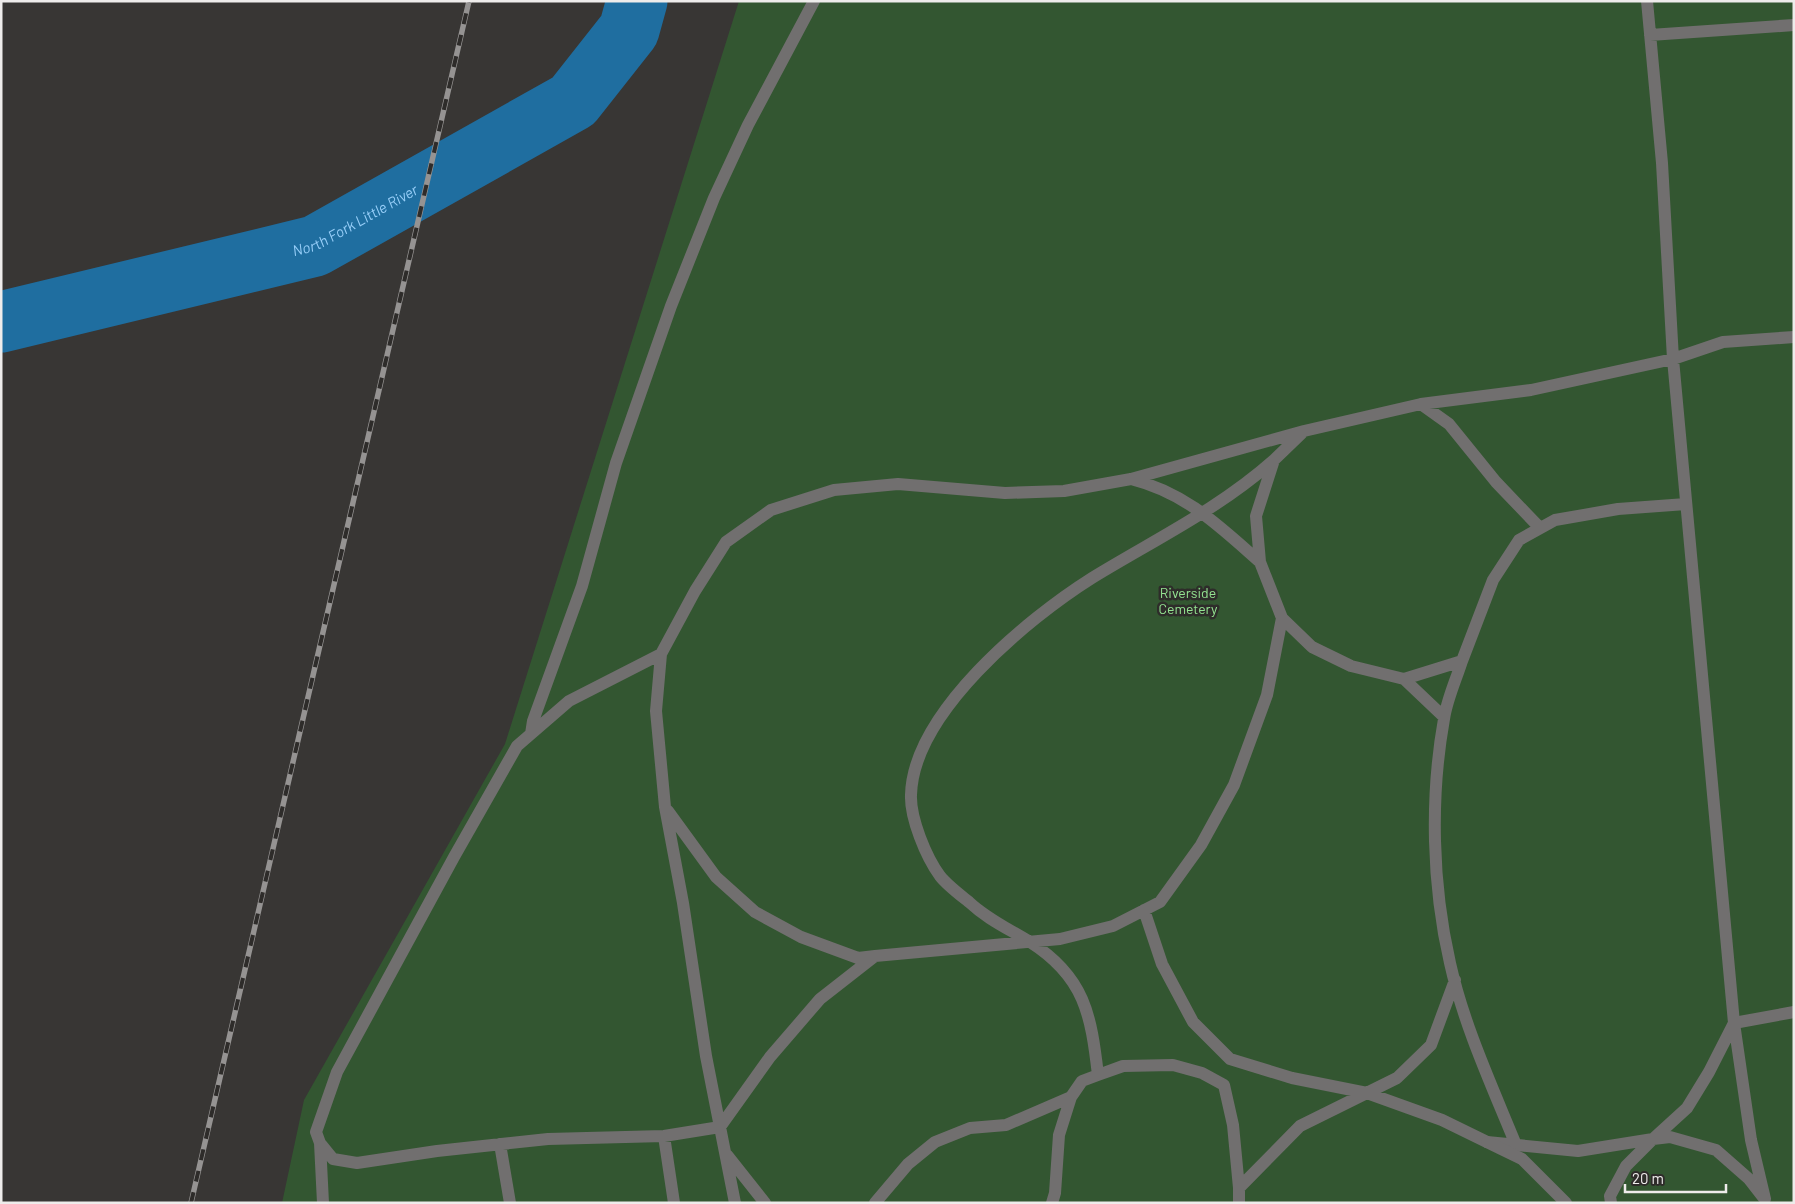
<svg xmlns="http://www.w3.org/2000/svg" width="1795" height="1204" font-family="Barlow,sans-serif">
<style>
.green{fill:#335631}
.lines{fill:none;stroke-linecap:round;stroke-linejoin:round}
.river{stroke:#1f6ea0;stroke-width:61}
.service{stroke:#716f6f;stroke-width:12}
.minor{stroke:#716f6f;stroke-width:12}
.rail-casing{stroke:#959392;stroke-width:5.5}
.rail{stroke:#2e2c2a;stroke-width:4;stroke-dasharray:11;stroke-linecap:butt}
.labels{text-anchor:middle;stroke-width:5;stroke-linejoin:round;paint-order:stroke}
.park-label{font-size:14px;fill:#94e491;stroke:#2e2c2a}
.water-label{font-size:15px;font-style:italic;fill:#97cef8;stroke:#2e2c2a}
</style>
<rect width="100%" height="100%" fill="#383634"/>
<path class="green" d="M739 1H1794V1203H282L304 1100 505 744Z"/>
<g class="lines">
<path class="river" id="s1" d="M1 322 315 246 573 101 629 30 637 1"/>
<path class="service" d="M1647 1 1662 163 1673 359 1734 1023 1751 1140 1765 1199
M1650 35 1794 25
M1421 404 1449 424 1496 482 1540 528
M1131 479C1186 493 1218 525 1260 562
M1282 618 1312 647 1351 666 1404 679 1444 717
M661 654 656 711 665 807 683 903 706 1056 735 1203
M1462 661C1456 680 1447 699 1444 719 1430 797 1432 885 1450 963 1464 1026 1492 1086 1516 1145
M1404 679 1462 661 1493 580 1519 540 1555 520 1618 509 1686 504
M531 734 533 721 582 586 616 463 671 306 714 198 748 125 814 1
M668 811 716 877 755 912 801 937 858 958 875 956
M1144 910 1162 964 1193 1022 1230 1059 1292 1078 1367 1093 1442 1120 1487 1142 1578 1151 1653 1139 1687 1108 1709 1072 1734 1023 1794 1012
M1098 1075C1091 1015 1085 977 1030 942 1009 929 987 919 969 902 959 894 947 885 940 876 926 857 910 818 911 795 913 713 1027 619 1092 578 1154 540 1219 509 1274 460
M664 1136 674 1203
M320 1143 333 1159 357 1163 437 1151 548 1139 664 1136 720 1127 770 1057 820 999 875 956 1060 939 1113 926 1160 902 1201 845 1234 785 1267 695 1282 618 1260 562 1256 516 1274 460 1302 433
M500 1144 510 1203
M727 1155 765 1203
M323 1203 320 1143 316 1132 337 1072 454 857 517 746 569 701 661 654 695 591 726 542 771 510 834 490 898 484 1005 493 1064 491 1131 479 1304 431 1421 404 1531 390 1673 359 1723 342 1794 337
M875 1203 908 1164 935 1142 970 1128 1006 1125 1071 1097 1082 1081 1098 1075 1123 1066 1173 1065 1202 1073 1224 1085 1233 1125 1239 1188
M1052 1203 1055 1193 1059 1135 1071 1097
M1239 1203V1188L1300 1126 1397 1078 1431 1045 1455 980
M1611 1203 1610 1196 1626 1166 1653 1139 1670 1137 1716 1150 1749 1179 1763 1197"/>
<path class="minor" d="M1487 1142 1522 1159 1566 1203"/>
<defs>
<path id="rail" d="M191 1203 469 1"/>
</defs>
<use href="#rail" class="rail-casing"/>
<use href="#rail" class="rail"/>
</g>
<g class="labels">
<g class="park-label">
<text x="1188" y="598">Riverside<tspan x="1188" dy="16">Cemetery</tspan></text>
</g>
<g class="water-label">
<text dy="5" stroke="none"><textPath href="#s1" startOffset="370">North Fork Little River</textPath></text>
</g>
</g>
<rect width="1795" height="1204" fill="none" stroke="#eeeceb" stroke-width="5"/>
<path d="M1625 1184v8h101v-8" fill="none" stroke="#eeeceb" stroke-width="2.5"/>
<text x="1632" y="1184" font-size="15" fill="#eeeceb" stroke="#2e2c2a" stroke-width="4" paint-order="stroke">20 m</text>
</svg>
